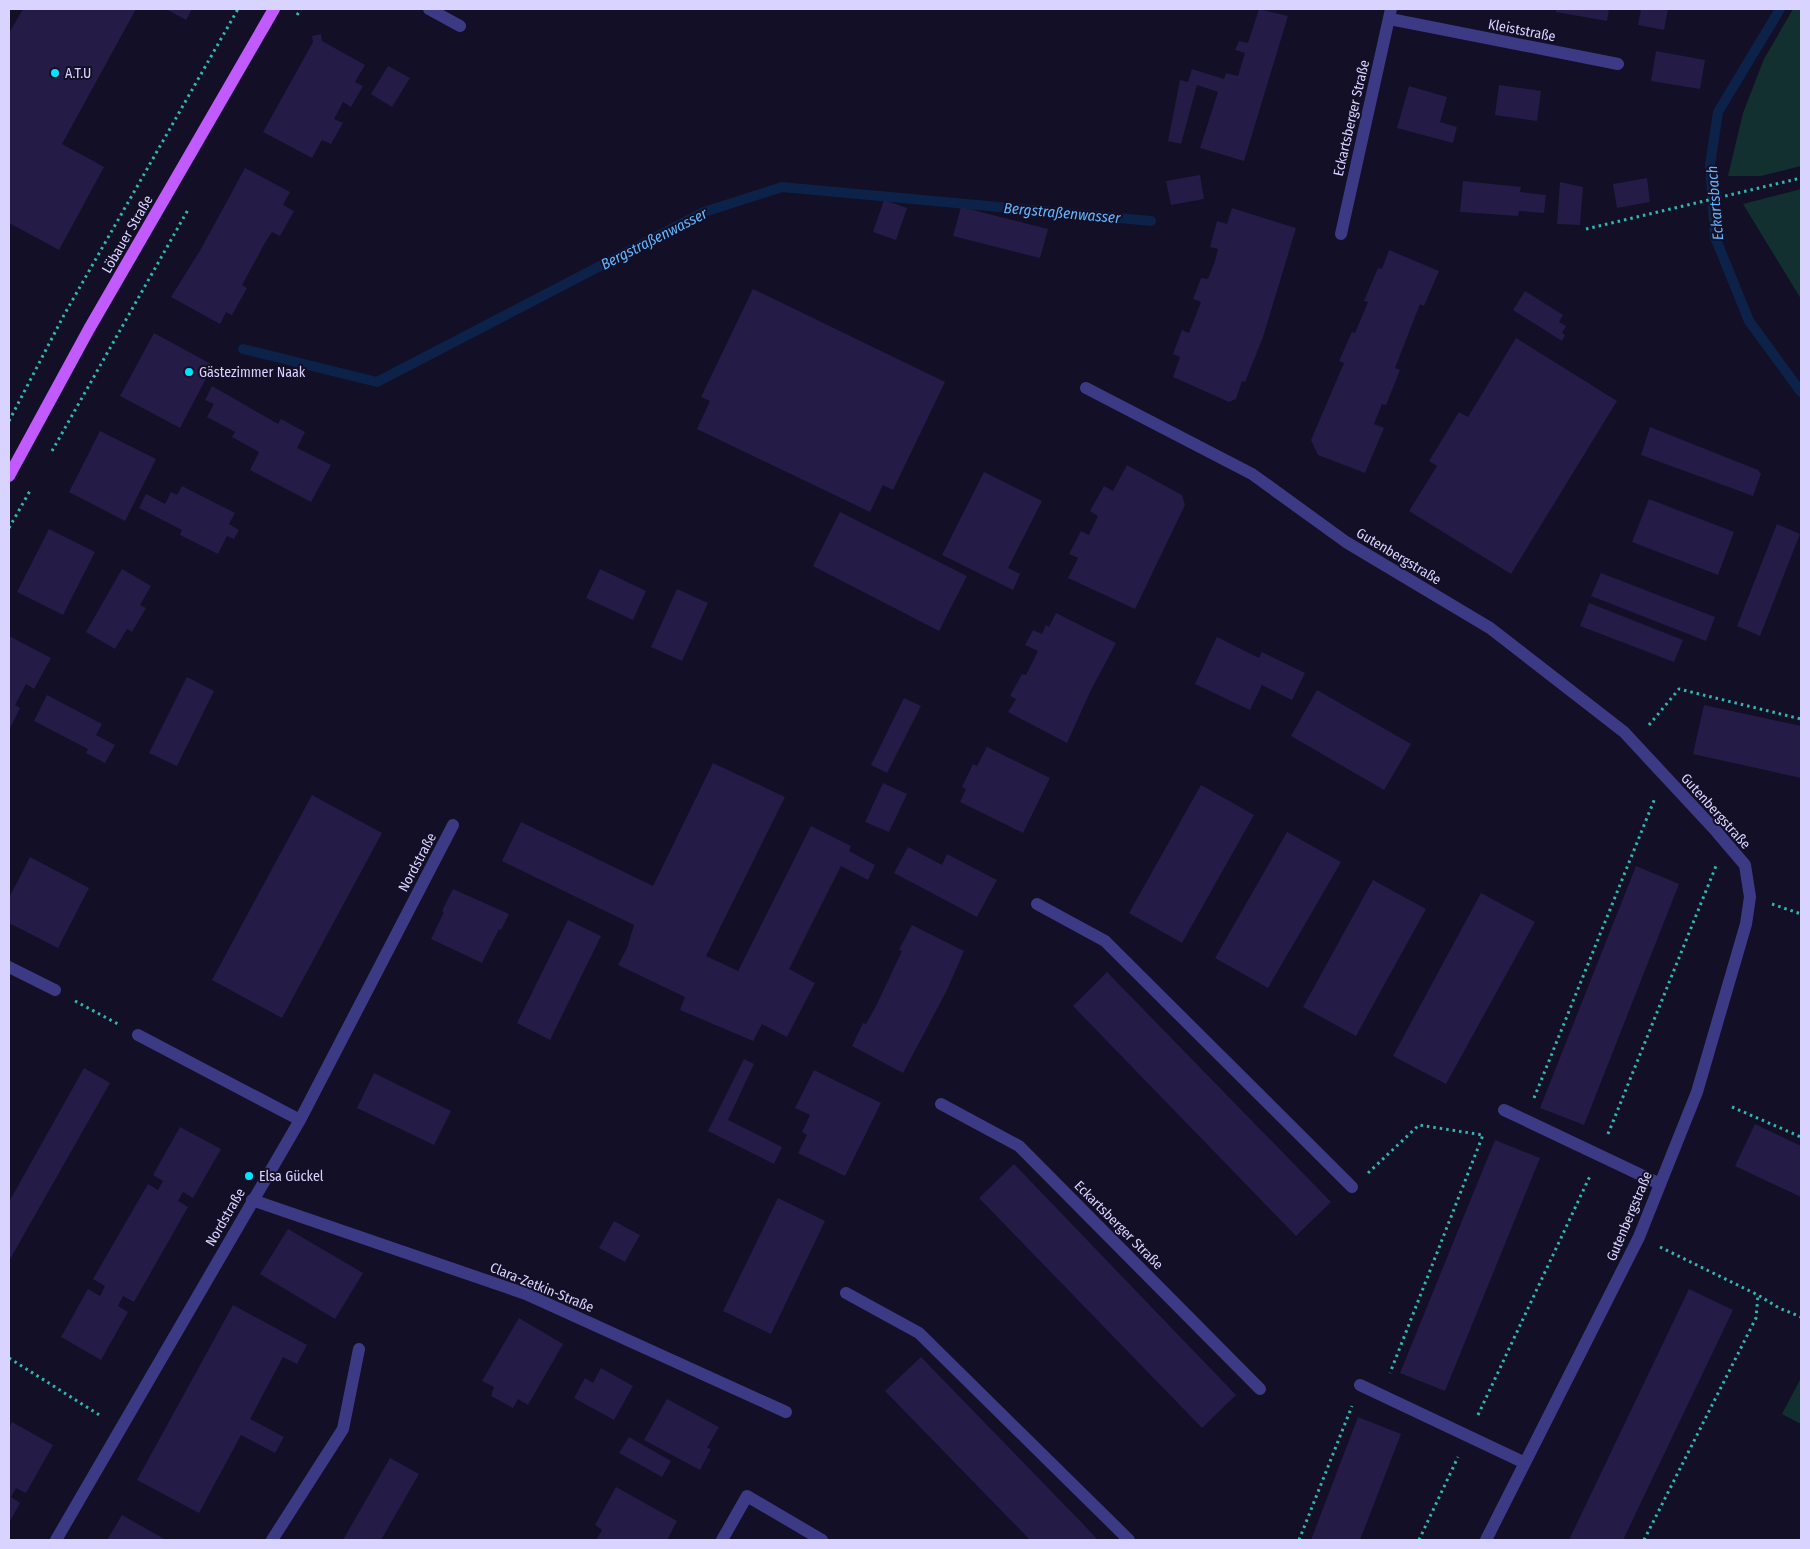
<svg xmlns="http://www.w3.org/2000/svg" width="1810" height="1549" font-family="'Fira Sans Condensed',sans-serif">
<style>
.green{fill:#12302f}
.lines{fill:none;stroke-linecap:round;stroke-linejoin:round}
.stream{stroke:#0c2248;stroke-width:10}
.building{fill:#241b47}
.path{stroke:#2fb8b0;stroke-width:3;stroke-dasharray:2.5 4;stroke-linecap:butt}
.minor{stroke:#3d3a85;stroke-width:12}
.major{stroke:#c25bff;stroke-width:12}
.poi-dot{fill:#00e5ff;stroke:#130f26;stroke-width:2}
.labels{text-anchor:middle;stroke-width:4;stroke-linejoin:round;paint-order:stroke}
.street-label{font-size:14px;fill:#d9d4ff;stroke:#130f26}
.poi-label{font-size:14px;fill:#d9d4ff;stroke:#130f26;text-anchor:start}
.water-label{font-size:15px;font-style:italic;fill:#62b6ff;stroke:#130f26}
</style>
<rect width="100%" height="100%" fill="#130f26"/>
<path class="green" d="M1793 9H1801V166L1761 176H1728L1743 113 1764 59Z
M1801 189V299L1743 204Z
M1801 1378V1424L1782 1414Z"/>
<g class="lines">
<path class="stream" d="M1780 9 1718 112 1710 165 1715 237 1749 321 1801 392
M243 349 377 382 704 212 782 187 1151 221"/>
</g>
<path class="building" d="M23 9H136L62 144 104 167 59 250 9 223V33Z
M166 9H192L186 20Z
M1259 9 1288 16 1244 161 1200 148 1218 92 1197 85 1181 144 1168 141 1180 80 1188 82 1192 69 1224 79 1226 73 1238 76 1245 53 1235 50 1239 41 1248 43Z
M1556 9H1609L1607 21 1556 12Z
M1641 9H1668L1664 30 1638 25Z
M321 34 322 41 365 65 355 82 363 86 351 107 343 102 334 119 343 123 331 144 322 140 312 158 263 132 313 42 312 36Z
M1656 51 1705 60 1700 89 1651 81Z
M388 66 410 78 392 107 371 94Z
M1499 85 1541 91 1537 121 1495 115Z
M1409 86 1447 97 1440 122 1457 127 1453 143 1397 128Z
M245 168 290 192 283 205 294 211 280 236 272 232 266 241 242 285 247 288 232 315 226 312 220 324 171 297 201 249Z
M1200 175 1204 199 1171 205 1166 181Z
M1647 178 1650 202 1617 208 1613 184Z
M1463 181 1521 187 1520 192 1546 195 1544 213 1519 211 1518 216 1460 212Z
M1560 182 1583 187 1580 225 1557 224Z
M884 200 907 208 896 240 873 232Z
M961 207 1048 229 1040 258 953 236Z
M1232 208 1296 228 1263 337 1245 382 1242 381 1236 399 1229 402 1173 377 1180 357 1173 354 1182 330 1189 333 1201 302 1193 299 1201 278 1208 279 1215 261 1218 249 1210 247 1217 221 1227 224Z
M1389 250 1439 271 1424 306 1420 304 1395 368 1400 370 1386 405 1382 404 1374 424 1384 428 1365 473 1318 455 1311 440 1344 363 1339 361 1352 332 1355 333 1368 302 1364 301 1378 268 1382 269Z
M753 289 945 382 893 490 883 485 870 512 697 429 710 401 701 397Z
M1525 291 1563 315 1559 322 1566 326 1562 333 1565 335 1562 341 1513 310Z
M154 333 213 365 180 428 120 396Z
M1516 338 1617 401 1511 574 1409 511 1437 466 1429 461 1459 412 1468 417Z
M212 386 278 424 281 419 305 432 297 448 331 465 311 502 250 470 259 452 232 437 235 432 207 417 214 404 205 400Z
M1650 427 1758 470 1761 474 1753 496 1641 455Z
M100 431 156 459 125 521 69 492Z
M1127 465 1182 495 1185 505 1135 609 1068 578 1078 558 1069 554 1081 531 1089 535 1098 516 1090 511 1104 486 1113 491Z
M984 472 1042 501 1008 568 1020 574 1013 590 942 555Z
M182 486 235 513 229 524 239 530 234 539 227 536 218 554 180 535 182 530 139 508 146 494 165 504 171 492 177 495Z
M1649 499 1734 532 1718 575 1632 542Z
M840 512 967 576 939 631 813 566Z
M1777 524 1800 534 1760 636 1737 626Z
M49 529 95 552 63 615 17 592Z
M122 569 151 586 140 605 146 608 132 632 127 629 115 649 86 632Z
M600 569 646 591 633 620 586 598Z
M1601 573 1715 617 1706 641 1591 596Z
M677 589 708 603 682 661 651 647Z
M1589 603 1683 640 1674 662 1580 626Z
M1056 613 1116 643 1090 692 1067 743 1008 712 1016 699 1010 696 1022 674 1026 675 1038 651 1025 645 1033 630 1042 634 1046 625 1049 627Z
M9 636 51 658 34 689 26 684 15 705 20 708 9 730Z
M1217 637 1259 658 1262 652 1305 673 1292 700 1262 685 1250 710 1195 684Z
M187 677 214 691 177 766 149 753Z
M1317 690 1411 744 1384 790 1291 736Z
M47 695 102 724 96 735 115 745 105 763 86 753 88 749 34 721Z
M904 698 921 706 887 773 871 765Z
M1704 705 1801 726V778L1693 754Z
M987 747 1050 778 1023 833 960 802 966 789 962 787 973 764 977 766Z
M713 763 785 797 706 956 738 971 811 826 851 846 849 851 875 865 868 880 841 866 789 969 815 983 787 1037 762 1024 753 1041 680 1010 685 997 618 965 627 948 634 925 502 861 521 822 653 886Z
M883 783 907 794 889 832 865 822Z
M1201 785 1254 815 1182 943 1129 913Z
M312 795 382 833 282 1018 212 980Z
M1287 832 1341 862 1268 988 1215 958Z
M908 847 942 865 947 854 997 880 977 917 894 873Z
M30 857 89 888 58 948 9 923V898Z
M1636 866 1679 884 1584 1125 1540 1108Z
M1373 880 1426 909 1356 1036 1303 1007Z
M453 889 509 914 501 930 499 929 482 963 431 939 444 912 442 911Z
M1481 893 1535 922 1446 1084 1393 1056Z
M568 920 601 936 550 1040 517 1023Z
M912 925 964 951 947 990 903 1073 852 1046 863 1023 866 1024 876 1006 902 951 899 950Z
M1107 972 1331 1202 1296 1236 1073 1006Z
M744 1059 754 1064 728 1120 782 1147 774 1164 708 1131Z
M84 1068 110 1083 9 1261V1202Z
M814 1070 881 1103 845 1176 798 1153 807 1135 802 1132 810 1115 795 1108Z
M374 1073 451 1111 434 1145 357 1108Z
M1755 1124 1801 1146V1197L1735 1166Z
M180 1127 221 1149 193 1198 183 1192 178 1201 188 1207 134 1302 123 1296 118 1306 128 1312 101 1360 61 1337 88 1289 100 1296 105 1286 93 1279 148 1184 158 1190 163 1181 153 1175Z
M1495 1140 1540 1158 1445 1391 1400 1373Z
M1014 1164 1236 1395 1202 1428 979 1198Z
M778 1198 825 1221 771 1334 723 1311Z
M614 1221 640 1235 625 1262 599 1248Z
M288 1229 363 1273 335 1319 260 1274Z
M1689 1289 1733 1310 1623 1540H1569Z
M233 1305 307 1345 297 1364 283 1357 250 1419 284 1437 275 1453 241 1435 199 1513 137 1480Z
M519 1318 563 1344 528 1405 518 1399 513 1408 491 1396 494 1387 482 1381Z
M921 1357 1083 1524 1098 1540H1030L885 1391Z
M601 1368 633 1386 614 1420 574 1398 585 1378 593 1383Z
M667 1399 719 1427 707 1448 711 1449 700 1470 644 1440Z
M1358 1417 1401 1434 1360 1540H1311Z
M12 1422 53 1445 26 1493 16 1488 11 1497 20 1503 9 1523V1429Z
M629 1437 671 1461 662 1477 619 1453Z
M390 1458 419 1474 381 1540H343Z
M616 1487 677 1521 667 1540H596L602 1530 595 1525Z
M122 1515 166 1540H107Z"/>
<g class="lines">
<path class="path" d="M297 15 301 9
M1586 229 1801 178
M9 421 64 315 238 9
M52 451 189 208
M9 528 31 489
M1649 725 1679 689 1801 719
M1772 904 1801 914
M75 1001 118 1024
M1534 1098 1655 798
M1732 1107 1801 1137
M1608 1134 1716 866
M1368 1173 1419 1125 1483 1135 1390 1373
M1660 1247 1758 1295 1779 1308 1801 1317
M9 1358 101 1416
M1478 1415 1590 1176
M1299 1540 1352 1406
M1419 1540 1458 1457
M1644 1540 1756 1318 1758 1295"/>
<path class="minor" d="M429 9 460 26
M1390 19 1618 64
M1341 234 1391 9
M1086 388 1252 474 1346 542 1490 628 1624 732 1716 831 1745 865 1750 897 1746 924 1697 1092 1639 1237 1486 1540
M1037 904 1105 941 1352 1187
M9 967 55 990
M138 1035 300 1120
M941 1104 1019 1146 1260 1389
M1504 1110 1660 1184
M252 1200 526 1294 786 1412
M846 1293 919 1333 1129 1540
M1360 1385 1525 1463
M56 1540 300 1120 453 825
M272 1540 343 1429 359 1349
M722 1540 747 1496 822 1540"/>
<path class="major" d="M9 476 89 329 274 9"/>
</g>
<g class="poi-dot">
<circle cx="55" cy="73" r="5"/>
<circle cx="189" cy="372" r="5"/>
<circle cx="249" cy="1176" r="5"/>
</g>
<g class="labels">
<g class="street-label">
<text transform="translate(1522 30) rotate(11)" y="5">Kleiststraße</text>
<text transform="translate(1351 118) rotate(-77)" y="5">Eckartsberger Straße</text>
<text transform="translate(127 234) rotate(-60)" y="5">Löbauer Straße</text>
<text transform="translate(1399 556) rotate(31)" y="5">Gutenbergstraße</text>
<text transform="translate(1716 811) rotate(48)" y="5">Gutenbergstraße</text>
<text transform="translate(417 862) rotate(-62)" y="5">Nordstraße</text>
<text transform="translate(1629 1216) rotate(-67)" y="5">Gutenbergstraße</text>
<text transform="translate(225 1217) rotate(-60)" y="5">Nordstraße</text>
<text transform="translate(1119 1225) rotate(45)" y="5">Eckartsberger Straße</text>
<text transform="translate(542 1287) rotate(22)" y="5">Clara-Zetkin-Straße</text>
</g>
<g class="poi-label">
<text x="65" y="78">A.T.U</text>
<text x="199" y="377">Gästezimmer Naak</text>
<text x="259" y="1181">Elsa Gückel</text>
</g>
<g class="water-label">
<text transform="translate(1715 203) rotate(-95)" y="5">Eckartsbach</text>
<text transform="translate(1062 213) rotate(5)" y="5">Bergstraßenwasser</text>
<text transform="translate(654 239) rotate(-27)" y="5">Bergstraßenwasser</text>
</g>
</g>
<rect width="1810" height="1549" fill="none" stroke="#d9d4ff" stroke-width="20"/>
</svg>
